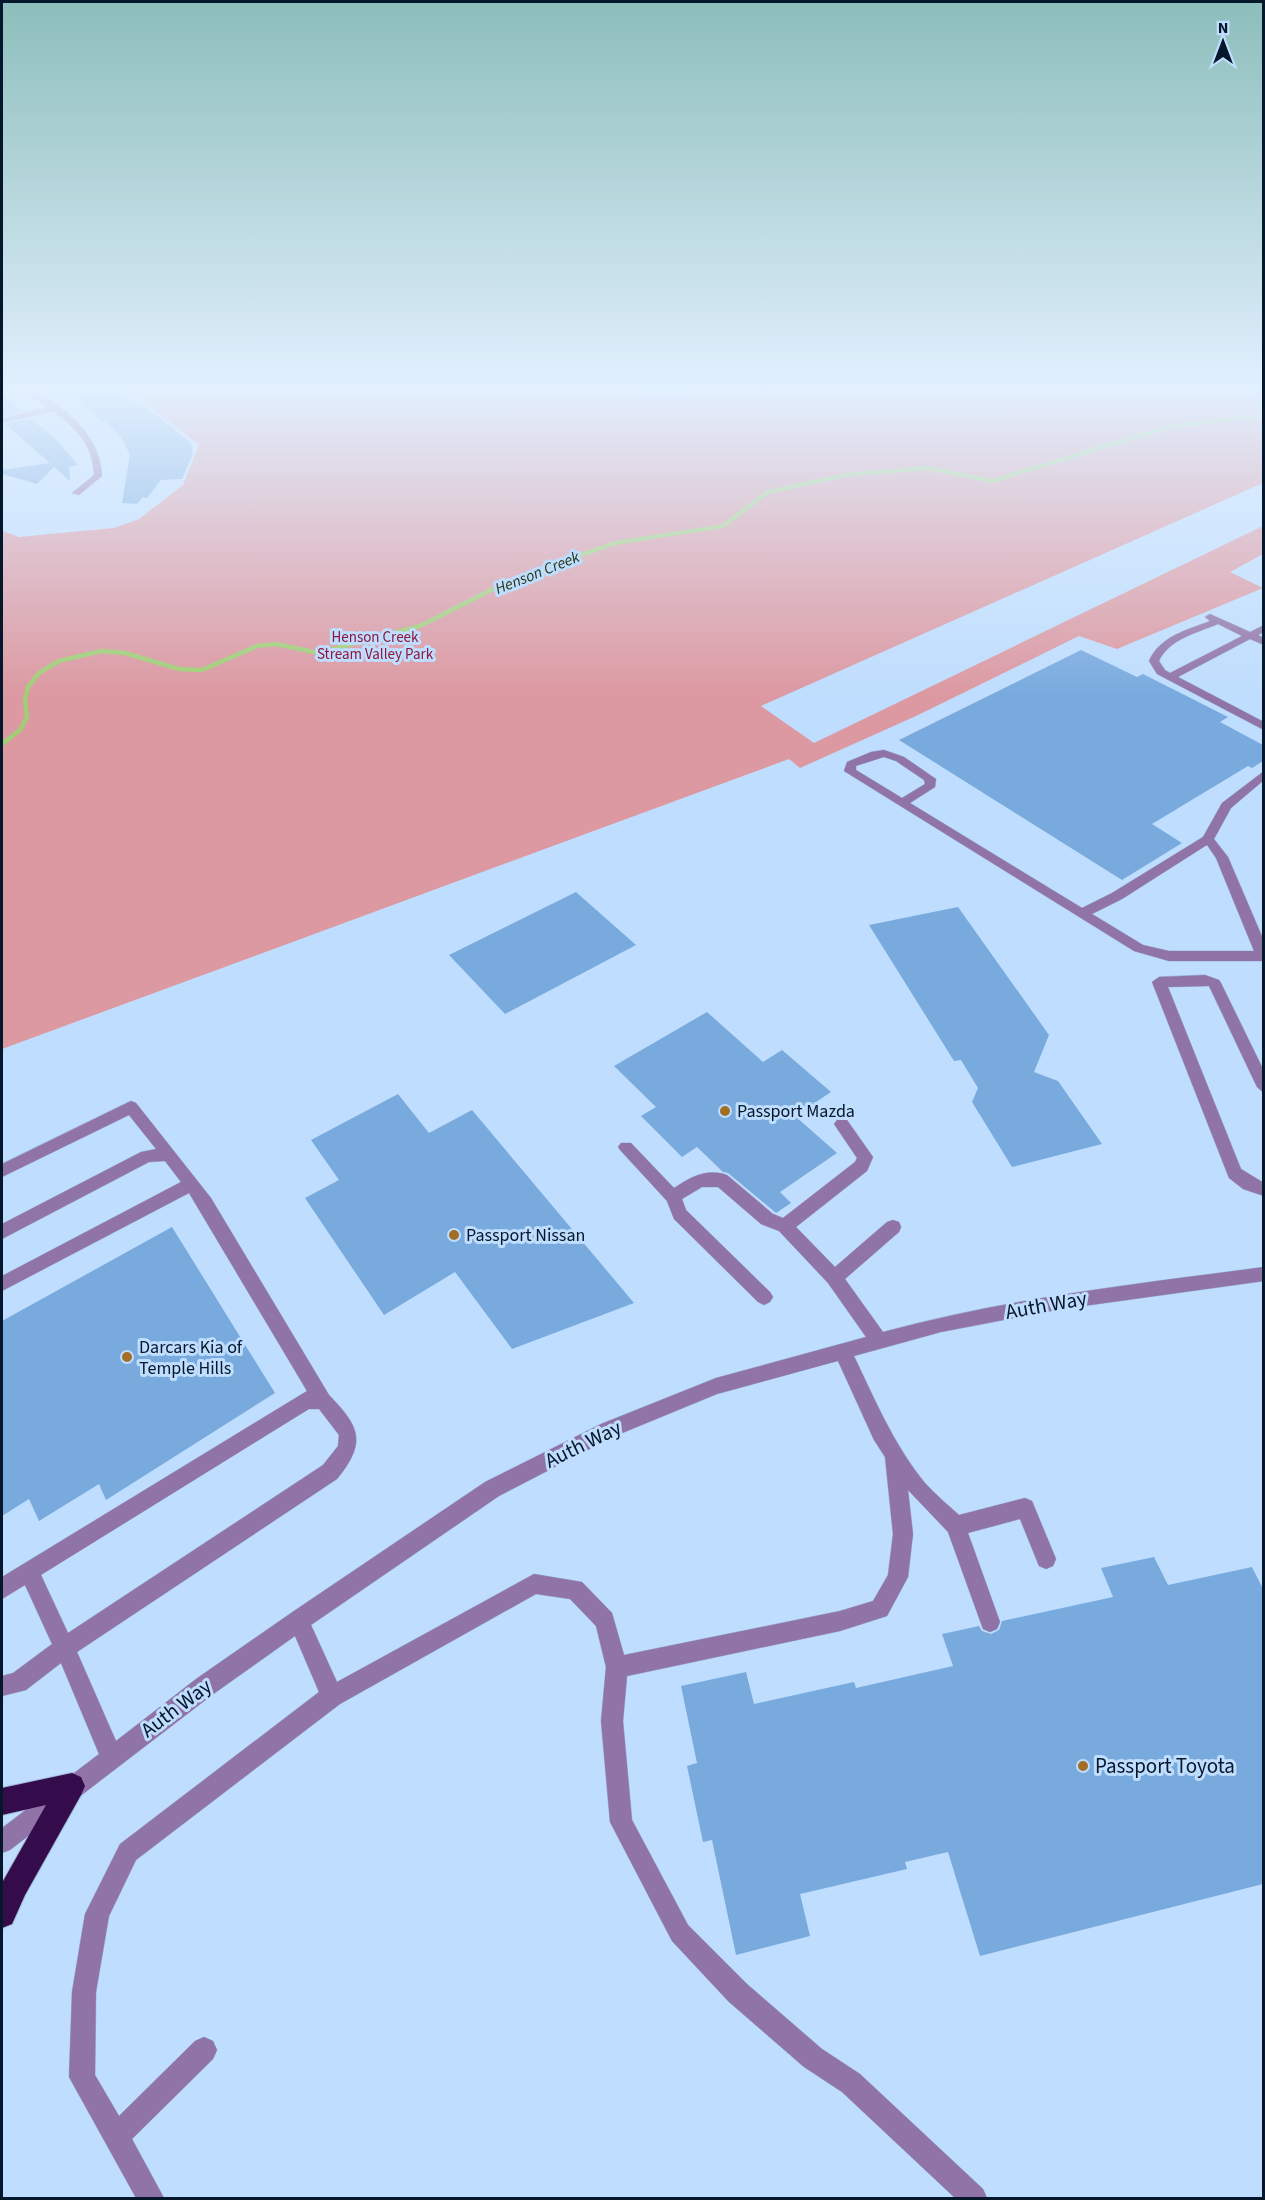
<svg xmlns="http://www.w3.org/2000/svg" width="1265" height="2200" font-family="'Source Sans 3',sans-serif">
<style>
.green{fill:#dc99a2}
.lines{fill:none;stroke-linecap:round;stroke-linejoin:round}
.stream-far1{stroke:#a2cd77;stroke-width:4}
.stream{stroke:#a2cd77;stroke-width:4.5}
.building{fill:#79aade}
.minor-casing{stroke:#9eb9d8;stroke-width:1}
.highway-casing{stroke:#9eb9d8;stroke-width:2}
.minor{fill:#9174a7;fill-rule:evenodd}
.highway{fill:#350c4b;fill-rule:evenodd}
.poi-dot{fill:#a26e26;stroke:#bfddfe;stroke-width:2}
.labels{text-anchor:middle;stroke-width:6;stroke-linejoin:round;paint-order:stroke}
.far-park-label{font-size:15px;fill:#8e173a;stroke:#bfddfe}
.far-water-label{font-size:16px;font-style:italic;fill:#273815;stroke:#bfddfe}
.poi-label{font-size:18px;fill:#05172b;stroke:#bfddfe;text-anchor:start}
.near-street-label{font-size:21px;fill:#05172b;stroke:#bfddfe}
.near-poi-label{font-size:21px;fill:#05172b;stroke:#bfddfe;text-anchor:start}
</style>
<rect width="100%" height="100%" fill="#bfddfe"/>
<path class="green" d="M125 387H627L640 399H675L709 390V387H1263V483L761 706 814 743 1263 526V554L1230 572 1263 588 1117 649 1079 636 916 716 800 768 789 759 2 1049V531L19 537 114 528 139 519 183 485 199 445Z"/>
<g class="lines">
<path class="stream-far1" d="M492 590 516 578 615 543 723 526 768 492 846 475 927 468 992 481 1168 427 1264 415"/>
<path class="stream" d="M2 744 20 730 27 717 25 700 28 687 39 673 59 661 101 651 125 653 179 669 202 670 257 646 276 644 318 653 420 626 495 588"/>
</g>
<path class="building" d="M63 387H109L155 414 191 443 193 454 182 479 161 480 147 498 143 497 137 504 122 503 130 455 121 437 105 421 103 422Z
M2 394 22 412 2 417Z
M30 419 52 435 78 465 69 467 70 481 54 467 37 484 2 474V470L50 463 5 424Z
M1081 650 1137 677 1143 674 1228 717 1220 722 1263 745V761L1252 768 1248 766 1152 824 1182 843 1122 880 899 740Z
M576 892 636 945 505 1014 449 955Z
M958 907 1049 1035 1034 1072 1058 1081 1102 1144 1012 1167 972 1102 978 1088 961 1060 954 1061 869 925Z
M707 1012 763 1062 782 1050 831 1092 795 1116 837 1153 780 1192 791 1203 776 1213 728 1173 723 1172 697 1147 682 1157 641 1116 656 1107 614 1066Z
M398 1094 429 1133 472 1110 634 1303 512 1349 455 1272 384 1315 305 1198 339 1180 311 1140Z
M172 1227 275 1393 106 1500 99 1484 39 1521 29 1499 2 1516V1321Z
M1154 1557 1168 1585 1252 1567 1263 1589V1884L980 1956 948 1852 905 1862 907 1869 800 1894 810 1936 736 1955 712 1840 703 1842 687 1766 697 1763 681 1686 746 1672 754 1704 854 1682 856 1688 953 1666 942 1634 979 1626 982 1631 991 1634 999 1630 1002 1621 1113 1597 1101 1568Z"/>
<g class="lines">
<defs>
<path id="minor" d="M27 388C63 402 101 436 102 476L79 495 72 493 94 475C93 445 76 428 53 411L2 423V419L48 407 24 392Z
M1210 614 1250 632 1264 625V632L1258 635 1264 638V645L1250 639 1178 677 1264 722V730L1157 674 1149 661C1160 636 1187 630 1210 621L1205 617ZM1218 624 1242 636 1170 673 1165 670 1159 661C1169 639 1197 633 1218 624Z
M884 750 904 757 936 779 935 787 910 803 1082 908 1112 893 1203 837 1222 803 1264 771V780L1231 808 1214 839 1228 857 1264 941V961H1169L1134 951 844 771 847 762 871 752ZM884 757 896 761 924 780 925 784 902 798 856 770V766ZM1207 845 1216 858 1254 951H1169L1143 945 1092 914 1122 899Z
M1205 975 1219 980 1221 983 1264 1071V1093L1257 1087 1209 986 1168 987 1241 1169 1264 1183V1196L1243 1189 1229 1178 1152 982 1159 977Z
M131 1101 136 1103 211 1198 329 1395C360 1427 367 1442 337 1479L77 1652 116 1741 196 1679 291 1613 485 1482 601 1424 716 1378 866 1337 828 1283 779 1231 761 1224 718 1187H702L682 1199 686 1210 770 1292 773 1297 770 1302 764 1305 758 1302 674 1219 667 1201 621 1151 618 1147 621 1143H631L674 1188C691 1177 706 1168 727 1175L773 1214 783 1218 855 1162 857 1158 834 1124 837 1120H847L873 1157 867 1171 796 1227 835 1267 887 1222 893 1220 899 1222 901 1227 899 1232 845 1279 883 1332C1008 1298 1136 1284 1264 1267V1281L1062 1309 941 1332 854 1356C875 1400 894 1445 925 1483 935 1494 948 1505 959 1515L1025 1498 1032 1501 1056 1559 1053 1566 1046 1569 1039 1566 1020 1519 968 1533 1000 1622 997 1629 990 1632 983 1629 948 1532 908 1490 913 1534 908 1577 887 1616 840 1631 627 1676 623 1721 632 1820 688 1925 747 1984 822 2049 860 2074 983 2189 987 2198H955L842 2092 804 2067 729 2002 672 1941 610 1822 601 1721 606 1667 596 1626 570 1599 536 1594 340 1704 136 1860 109 1916 96 1992 95 2075 119 2116 195 2041 204 2037 213 2041 217 2050 213 2059 132 2139 164 2198H136L69 2077 72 1992 85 1914 120 1844 319 1692 295 1636 212 1695 10 1850 2 1853V1828L99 1754 61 1663 26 1690 2 1696V1676L13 1673 52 1644 25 1585 2 1599V1577L307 1391 189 1193 2 1291V1276L181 1182 165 1161 149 1162 2 1239V1224L141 1152 156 1149 129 1115 2 1177V1164ZM838 1361 874 1440 885 1457 893 1534 888 1575 873 1601 840 1611 624 1655 612 1613 582 1582 534 1574 337 1682 311 1625 499 1496 615 1436 717 1394ZM309 1409H319L339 1435 338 1446 323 1465 68 1633 41 1575Z"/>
<path id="highway" d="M72 1773 81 1777 85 1786 81 1795 25 1895 12 1924 2 1928V1883L46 1805 2 1815V1788Z"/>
</defs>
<use href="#minor" class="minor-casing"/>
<use href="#highway" class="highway-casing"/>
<use href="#minor" class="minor"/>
<use href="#highway" class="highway"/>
</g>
<linearGradient id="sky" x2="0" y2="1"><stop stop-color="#8cbebb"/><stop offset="0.56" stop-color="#e2f0ff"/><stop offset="1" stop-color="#e2f0ff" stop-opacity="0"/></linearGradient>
<rect width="1265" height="695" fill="url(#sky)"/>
<g class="poi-dot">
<circle cx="725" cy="1111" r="6"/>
<circle cx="454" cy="1235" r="6"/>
<circle cx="127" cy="1357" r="6"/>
<circle cx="1083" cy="1766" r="6"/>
</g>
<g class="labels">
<g class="far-park-label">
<text x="375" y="642">Henson Creek<tspan x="375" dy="17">Stream Valley Park</tspan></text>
</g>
<g class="far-water-label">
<text transform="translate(537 572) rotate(-22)" y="6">Henson Creek</text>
</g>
<g class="poi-label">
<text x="737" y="1117">Passport Mazda</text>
<text x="466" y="1241">Passport Nissan</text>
<text x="139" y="1353">Darcars Kia of<tspan x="139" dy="21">Temple Hills</tspan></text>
</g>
<g class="near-street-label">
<text transform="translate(1046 1305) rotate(-10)" y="7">Auth Way</text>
<text transform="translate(583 1444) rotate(-26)" y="7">Auth Way</text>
<text transform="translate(176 1708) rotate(-37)" y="7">Auth Way</text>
</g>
<g class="near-poi-label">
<text x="1095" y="1773">Passport Toyota</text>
</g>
</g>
<rect width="1265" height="2200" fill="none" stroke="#05172b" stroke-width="6"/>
<g transform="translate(1223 42)" stroke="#bfddfe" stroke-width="4.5" paint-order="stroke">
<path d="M0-4.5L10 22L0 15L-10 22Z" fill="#05172b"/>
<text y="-9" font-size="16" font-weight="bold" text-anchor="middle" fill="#05172b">N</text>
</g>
</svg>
